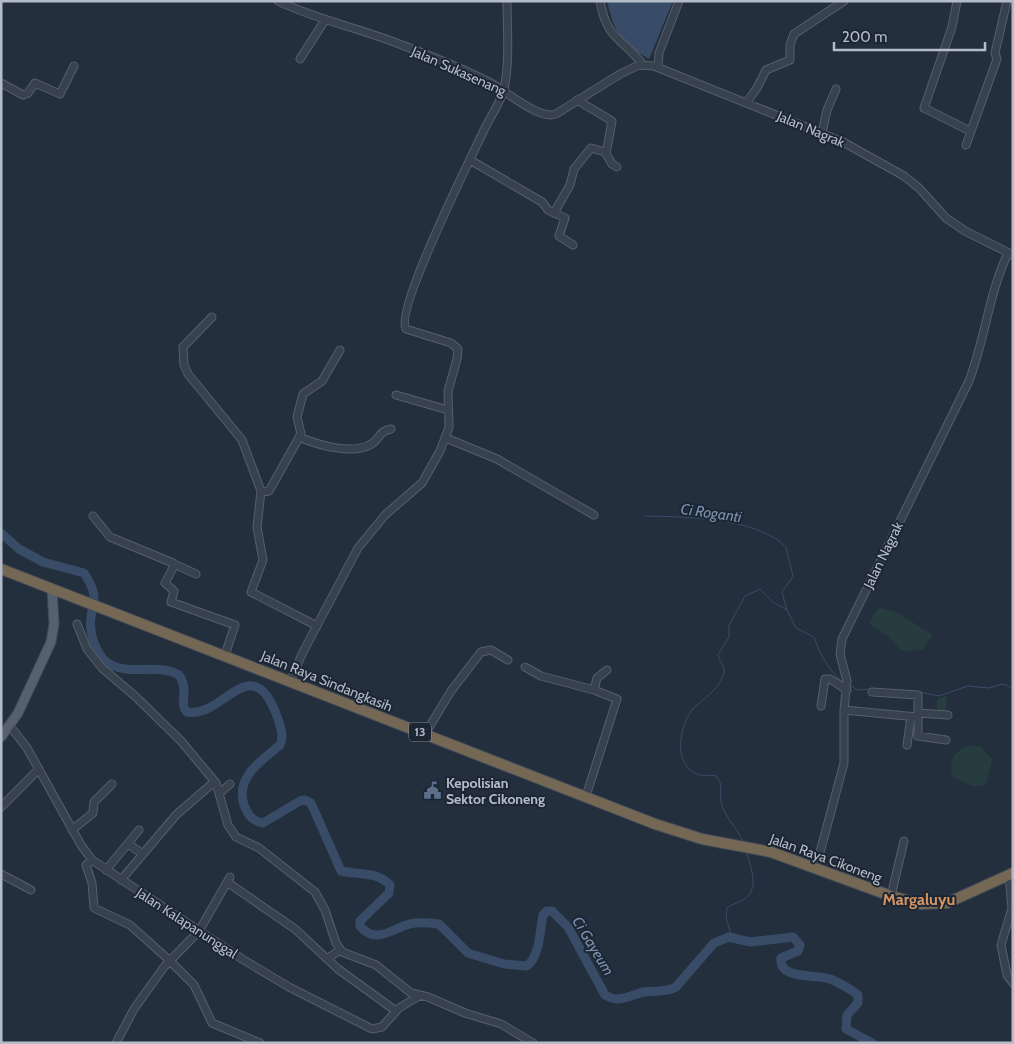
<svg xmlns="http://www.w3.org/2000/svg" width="1014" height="1044" font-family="Cabin,sans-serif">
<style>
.green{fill:#263c3f}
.water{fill:#394c67}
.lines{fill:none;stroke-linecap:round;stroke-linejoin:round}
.stream{stroke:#394c67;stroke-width:1}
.river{stroke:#394c67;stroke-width:9}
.minor-casing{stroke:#565f6c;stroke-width:9}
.major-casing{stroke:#414a57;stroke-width:11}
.highway-casing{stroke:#434c59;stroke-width:12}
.minor{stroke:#38414e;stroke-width:7}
.major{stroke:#56606e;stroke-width:9}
.highway{stroke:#746855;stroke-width:10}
.labels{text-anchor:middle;stroke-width:4;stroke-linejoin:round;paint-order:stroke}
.shield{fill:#1d2633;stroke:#878f9c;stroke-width:1}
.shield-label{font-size:12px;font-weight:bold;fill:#b4bcc9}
.street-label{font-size:14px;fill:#b4bcc9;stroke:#1d2633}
.poi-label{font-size:14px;font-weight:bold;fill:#b4bcc9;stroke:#1d2633;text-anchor:start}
.water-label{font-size:15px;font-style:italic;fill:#7c92b1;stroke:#1d2633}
.quarter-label{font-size:16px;font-weight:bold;fill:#d59563;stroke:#1d2633}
</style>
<rect width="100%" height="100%" fill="#242f3e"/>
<path class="green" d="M881 608 896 612 933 635 922 650 902 651 888 636 869 624 876 611Z
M947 695 946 712 937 711V700Z
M970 745 981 747 992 759C991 766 988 778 985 785 973 789 963 782 953 777 947 761 955 750 970 745Z"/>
<path class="water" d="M607 1H673L649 59C621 43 614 32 607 1Z"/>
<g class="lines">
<path class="stream" d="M645 516C685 517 756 517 786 547L793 576 782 592 787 610 796 628 814 637C820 655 829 671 844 683
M849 685 858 690 871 689
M878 689 891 690
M920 692 939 696 968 686 989 688 1003 684 1013 688
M743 842C738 829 727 819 722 806 718 795 725 785 716 776 710 774 704 777 697 774 673 765 679 726 692 710 702 699 718 691 723 676 727 667 720 664 718 655L729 637V625L745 596 760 589 774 603 787 610
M732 938 726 918 727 908C733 903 743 902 748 896 759 884 749 865 747 852"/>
<path class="river" d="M1 533 19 549 43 562 84 573C105 603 85 608 92 636 106 690 149 658 179 675 190 691 178 703 187 712 224 719 252 645 278 719 281 729 284 736 280 745 261 761 235 777 244 805 248 815 252 821 263 823L300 801 305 800 311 803 341 871C358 875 377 871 390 885L389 893 360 921V926C378 947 395 925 415 923 422 922 431 923 439 924L468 953 504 964 527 966C540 956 540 930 543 915L547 911H552L568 927 605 995C620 1004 629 995 644 992 656 990 665 993 676 987L714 943 729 937 750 942 793 937 800 945 798 951 781 958C778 980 816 974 830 979 840 983 849 988 858 995V1003L847 1015 846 1029 872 1043"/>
<defs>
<path id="minor" d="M278 1C315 19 355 27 394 42 426 54 458 66 489 82 505 90 540 121 556 114L620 74 639 65 654 66 843 142 904 176 919 188 946 218 965 231 1013 255
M600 1C607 41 623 38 643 65
M957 1 952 27 924 108 970 131
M300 59 325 20
M658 67 659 53 679 1
M1 83 23 95 28 93 35 83 60 94 74 66
M577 100 612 121 606 154
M747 102 757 88 766 70 790 60V45L794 34 844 1
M822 133 827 110 836 89
M966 145 997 59 995 53 1007 1
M470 160 542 202 548 210 565 218 559 236 573 245
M554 213 570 185 574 169 591 148 605 152 612 164 617 167
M212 317 183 347 184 365 188 374 242 440 261 491 257 527 263 560 251 592 317 626
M396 395 448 410
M299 437C318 445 354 456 373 443 380 437 380 431 391 429
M446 438 497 459 594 515
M262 492 269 491 301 434 297 417 303 394 322 381 340 350
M93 516 110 537 173 563V568L165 583 174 591 171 602 235 625 225 655
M174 564 196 574
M77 624 87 649 102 668 135 696 181 741 216 783 228 825 236 837 259 848 315 892 325 910 336 943 342 952 376 965 411 993 428 997 465 1013 501 1024 533 1043
M525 667 541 676 594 690
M290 681 303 652 358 548 385 515 422 483 440 451 449 427 448 391 457 359 458 349 451 343 406 329C394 311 472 156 484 130 490 117 501 102 504 89 510 61 507 30 507 1
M872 692 918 695V736L946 740
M821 706 825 679H830L847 690
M844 710 917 717
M918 713 948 715
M10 726 27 748 81 845 92 860 242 959 289 987 372 1029 382 1027 399 1008 419 996
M425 734 451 691 481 652 491 650 508 660
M907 745 911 717
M220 793 230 784
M586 796 617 699 594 690 597 678 607 670
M1 807 39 769
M72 830 93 813 94 802 112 784
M128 844 143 854
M92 860 86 865 92 883 94 908 130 925 169 960 194 985 212 1023 260 1043
M816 867 844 763V710L847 681 840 654 842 639 969 381C985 339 989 293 1008 253
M106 870 139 830
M1 874 31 890
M1009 875 1012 908 1001 945 1007 975 1013 983
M121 880 176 815 214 782
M227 882 295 929 338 969 396 1011
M891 896 904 841
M327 959 340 950
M116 1043 134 1009 164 967 199 931 230 877"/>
<path id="major" d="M1 737 18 713 51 642 54 624 52 589"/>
<path id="highway" d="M1 569 655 824 702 839 771 852 891 896 921 904 947 903 1013 873"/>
</defs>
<use href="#minor" class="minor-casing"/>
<use href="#major" class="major-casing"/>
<use href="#highway" class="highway-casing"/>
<use href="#minor" class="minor"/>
<use href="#major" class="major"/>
<use href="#highway" class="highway"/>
</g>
<defs>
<symbol id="civic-bare" viewBox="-9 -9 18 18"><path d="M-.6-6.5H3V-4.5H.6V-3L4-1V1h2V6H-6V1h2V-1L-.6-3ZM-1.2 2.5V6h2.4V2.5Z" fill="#5c6f8a" stroke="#1d2633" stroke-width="2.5" paint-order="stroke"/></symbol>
</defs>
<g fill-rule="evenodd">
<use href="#civic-bare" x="420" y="778" width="25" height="25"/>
</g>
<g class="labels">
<rect class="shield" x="409" y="722.5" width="22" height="19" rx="4"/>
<g class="shield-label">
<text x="420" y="736">13</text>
</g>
<g class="street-label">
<text transform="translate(459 71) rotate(24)" y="5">Jalan Sukasenang</text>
<text transform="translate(811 129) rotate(23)" y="5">Jalan Nagrak</text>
<text transform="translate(883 555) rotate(-64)" y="5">Jalan Nagrak</text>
<text transform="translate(327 681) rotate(22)" y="5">Jalan Raya Sindangkasih</text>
<text transform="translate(826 858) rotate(20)" y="5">Jalan Raya Cikoneng</text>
<text transform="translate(187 923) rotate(33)" y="5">Jalan Kalapanunggal</text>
</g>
<g class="poi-label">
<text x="446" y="788">Kepolisian<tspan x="446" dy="16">Sektor Cikoneng</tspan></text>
</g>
<g class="water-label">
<text transform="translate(711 513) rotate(8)" y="5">Ci Roganti</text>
<text transform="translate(593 946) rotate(59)" y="5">Ci Gayeum</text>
</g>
<g class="quarter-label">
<text x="919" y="905">Margaluyu</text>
</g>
</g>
<rect width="1014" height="1044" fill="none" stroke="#b4bcc9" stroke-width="5"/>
<path d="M834 42v8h151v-8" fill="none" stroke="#b4bcc9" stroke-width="2.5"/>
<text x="842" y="42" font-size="15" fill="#b4bcc9" stroke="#1d2633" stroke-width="4" paint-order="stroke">200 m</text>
</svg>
